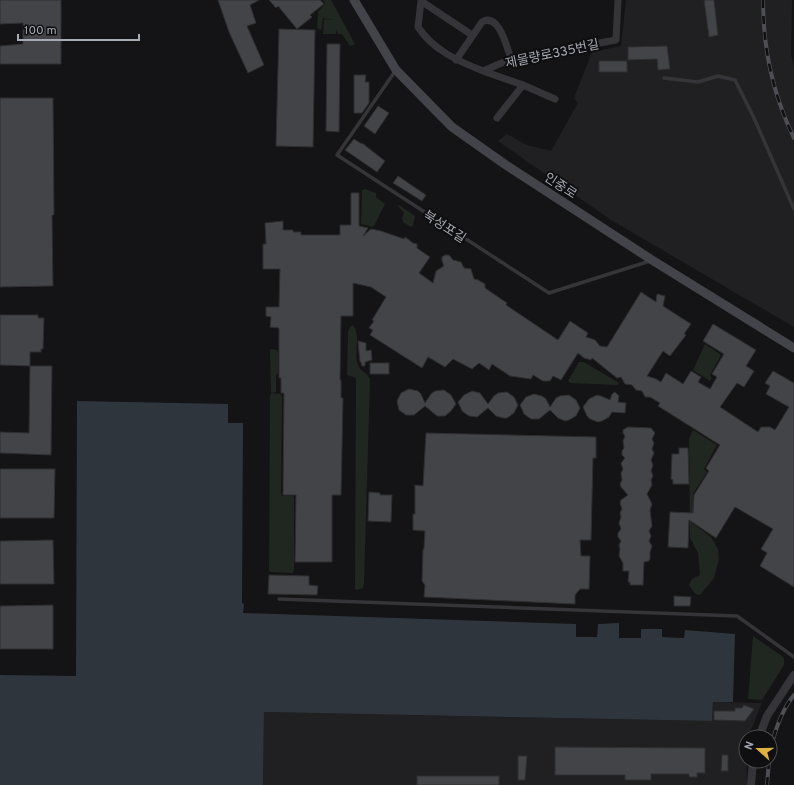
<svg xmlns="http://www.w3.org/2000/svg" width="794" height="785" font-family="Overpass,'Noto Sans KR',sans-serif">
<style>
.built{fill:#202022}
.green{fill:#202721}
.water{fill:#2e353c}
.building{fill:#434448;stroke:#2e2e31}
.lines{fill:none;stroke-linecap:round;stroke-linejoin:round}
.service{stroke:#353539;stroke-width:3.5}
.minor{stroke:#353539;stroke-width:7}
.tertiary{stroke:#353539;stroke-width:8}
.secondary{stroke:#434449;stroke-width:9}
.rail-casing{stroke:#4e4f54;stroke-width:4}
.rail{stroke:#0f0e10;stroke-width:2.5;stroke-dasharray:8;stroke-linecap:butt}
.labels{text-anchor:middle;stroke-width:4;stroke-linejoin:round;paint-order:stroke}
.street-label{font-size:13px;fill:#a6aab4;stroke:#0f0e10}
</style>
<rect width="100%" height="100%" fill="#141315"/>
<path class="built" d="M626 0H792L791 55 794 66V327L611 220 498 141 507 134 527 145 551 151 578 103 574 98 592 52 621 46Z
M713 702 762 703 748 737H746L747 785H263L264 712 712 721Z"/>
<path class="green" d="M323 0H331L355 44 354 45 350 46 342 34H338L336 30V34H323L324 19 335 20 323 18 321 30 317 28 318 12 325 4Z
M365 189 376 193V197L385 204 374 226 372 227 361 224 362 190Z
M399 205 415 216 413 226 411 227 403 222 402 218 404 213 398 206Z
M353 325C362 339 353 351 358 365 360 372 367 372 370 379L364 583 363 588 357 590 355 589V582L356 382V378L347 375 348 332 350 327Z
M705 344 721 355 710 375 712 378 710 381 693 370Z
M271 349 277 350 278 352V373L276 375V392L271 393 270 350Z
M579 362H584L619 383 617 385 570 383 568 381Z
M272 393 280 394 282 396 281 494 282 496H293L294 498V569L293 573 270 572 269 570 270 395Z
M693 430 717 445 704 469 707 472 693 494V505L699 509 691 522 711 537 718 549 719 559 714 578 700 595 695 594 689 585 692 579 700 575 698 553 690 538 689 439Z
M753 636 782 656 784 659V665L762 700 748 699Z"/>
<path class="water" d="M77 401 228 404V423H243L242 603 244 604 243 613 576 624V637H597L598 624 619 623V638H641V629H662V637L684 638 685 630 735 634 733 702H713L712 721 264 712 263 785H0V675L76 676Z"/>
<path class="building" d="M0 0H61V64H0V46L23 44V23L0 24Z
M218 0H259L250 5 256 23 247 26 264 65 248 73 229 32Z
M269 0H320L324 4 310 15 312 17 297 29 278 6 276 8Z
M704 0H714L718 35 709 37Z
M279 29 315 30 313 147 276 146Z
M327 44H340L339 132 326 131Z
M667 46 670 69 658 70 657 59 628 60V47Z
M599 61H627V72H599Z
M354 75H366L365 82H369V103L362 113H354Z
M0 98H53L54 215H52L53 286 0 287Z
M378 106 389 113 375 134 364 126Z
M354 139 362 144V143L385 161 377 172 345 150Z
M398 176 426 195 422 201 393 183Z
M351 193H359V226L368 228 363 236 371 229 381 231 404 239 405 237 413 243 417 244V248L430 257 419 273 433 283 436 271 444 266 442 261V257L445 255H449L453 260 461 262 464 268 471 269 474 279 478 280 485 284V288L507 303 506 305 558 340 570 321 588 333 586 337 595 340 600 346 607 347 641 292 656 302 657 294 665 296 663 306 691 324 684 334 686 335 670 356 663 351 647 376 656 379 661 382 666 373 683 384 691 371 701 377 698 382 710 389 717 377 712 374 724 354 703 341 713 324 756 350 746 366 754 371 744 387 737 383 720 407 758 432 761 427H770L775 430 789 407 766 394 770 386 765 383 773 371 794 383V587L760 566 767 553 761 549 773 529 735 507 716 538 689 520 688 548 668 547 670 512 693 513 694 495 709 471 706 468 720 445 658 406 660 403 650 397H645L642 391 636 390 632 385 625 384 621 377 617 378 592 358 591 360 584 358 578 353 561 380 553 376 550 381H543L533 375 531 379 510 376 492 364 489 370 479 363 472 369 453 359 445 367 428 357 422 368 370 335 373 330 369 328 374 321 372 320 386 297 371 287 353 283V316H341L340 380H341V398H343L341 495H332V562H295L296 495H283L284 393H281V378H279V328L270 327 271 317 266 316V307H279L280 269H263V244H266L265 223 283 221V230H293V232H301V235H340V225H351Z
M0 315H38V318H44L43 349H41V352H30V366L0 365Z
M358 341 366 343V351L371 350 372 360 365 362V366H362L361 362H360Z
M370 363H389V374H370Z
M30 366H52L51 455 0 453V432L29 433Z
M409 389 418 391 421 394 425 403 431 394 435 391 444 390 451 395 456 404 451 411 445 416H437L425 406 414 415H406L399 410 397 401 401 393Z
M472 391 480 393 488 404 494 396 498 393 507 392 514 397 518 405 514 413 507 418H503L496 416 488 408 477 417 469 416 462 411 458 402 464 395Z
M615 392 619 396 618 402 626 403 625 413 612 412 609 417 602 421 598 422 590 419 587 416 583 407 589 399 597 395 601 396 610 400 612 394Z
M534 394 542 396 546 399 550 407 556 398 560 396 569 395 576 400 580 408 576 416 569 420 565 421 558 418 550 410 539 419H531L524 414 520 405 526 397Z
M628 427 651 428 655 433 652 439 654 443 652 449 654 453 651 460 653 465 651 471 652 473 653 476 651 480 652 485 647 494 652 504 650 510 652 526 649 531 651 536 649 541 652 546 650 552V559L649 561 644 562 643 585H630V582H628L629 571H623V563L619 556 620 549 619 545 621 541 618 537V533L621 529 619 523 621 517 620 513 622 509 620 503 621 500 628 495 621 487 620 484 622 480 621 473 623 469 621 463 625 458 622 455V451L624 448 623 441 625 436 623 433V430Z
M426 433 596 437V458H593L591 540H580L581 556H590L589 589H580L575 595V604L424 597 425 585 422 581 423 550 424 548 425 531 413 530V514H415V485L423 486Z
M679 448H688L689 484H673V480L671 479 672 454H679Z
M0 469H55L54 518H0Z
M369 492 380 493V495H392L391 522 368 521Z
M53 540 54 584H0V541Z
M269 575 309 576V585L318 586 317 595 268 594Z
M674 596 691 597 690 606H674Z
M53 605V649H0V606Z
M744 705 754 709 745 721 714 720V711H735V708H742Z
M555 747 705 748V773H697V777H689V774H651V780H625V775H555Z
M722 755H728V771H721Z
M518 756H527L525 780H518Z
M417 776H499V785H417Z"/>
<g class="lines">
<path class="service" d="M396 70 337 155 549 293 650 261
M664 78 698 82 718 76 735 80 754 118 794 209
M279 599 737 616 794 657"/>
<path class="minor" d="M422 0 421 1 472 35
M421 1 418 27C433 50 458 61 483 71L511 59 616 40 618 0
M456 60 482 22C499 12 507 48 511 59
M483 71 523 85 555 99
M497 118 523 85"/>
<path class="tertiary" d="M759 737 767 716 794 675
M751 785 753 761"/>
<path class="secondary" d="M354 0 396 70 452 127 506 165 652 260 794 348"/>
<defs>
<path id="rail" d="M763 0C763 48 773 95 794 138
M770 753C773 735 782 709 794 695
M767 785 769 761"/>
</defs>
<use href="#rail" class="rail-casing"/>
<use href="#rail" class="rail"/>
</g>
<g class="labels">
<g class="street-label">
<text transform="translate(552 53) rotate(-12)" y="5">제물량로335번길</text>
<text transform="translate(561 185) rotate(33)" y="5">인중로</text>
<text transform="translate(445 226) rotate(33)" y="5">북성포길</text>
</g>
</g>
<g transform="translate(758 749) rotate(291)"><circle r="19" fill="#0f0e10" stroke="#4b4c52"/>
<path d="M0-3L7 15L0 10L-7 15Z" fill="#deb242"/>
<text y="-6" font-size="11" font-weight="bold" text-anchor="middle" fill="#a6aab4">N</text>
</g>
<path d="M18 34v6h121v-6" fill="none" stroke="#a6aab4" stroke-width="2"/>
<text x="24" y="34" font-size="12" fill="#a6aab4" stroke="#0f0e10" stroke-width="3" paint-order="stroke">100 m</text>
</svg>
